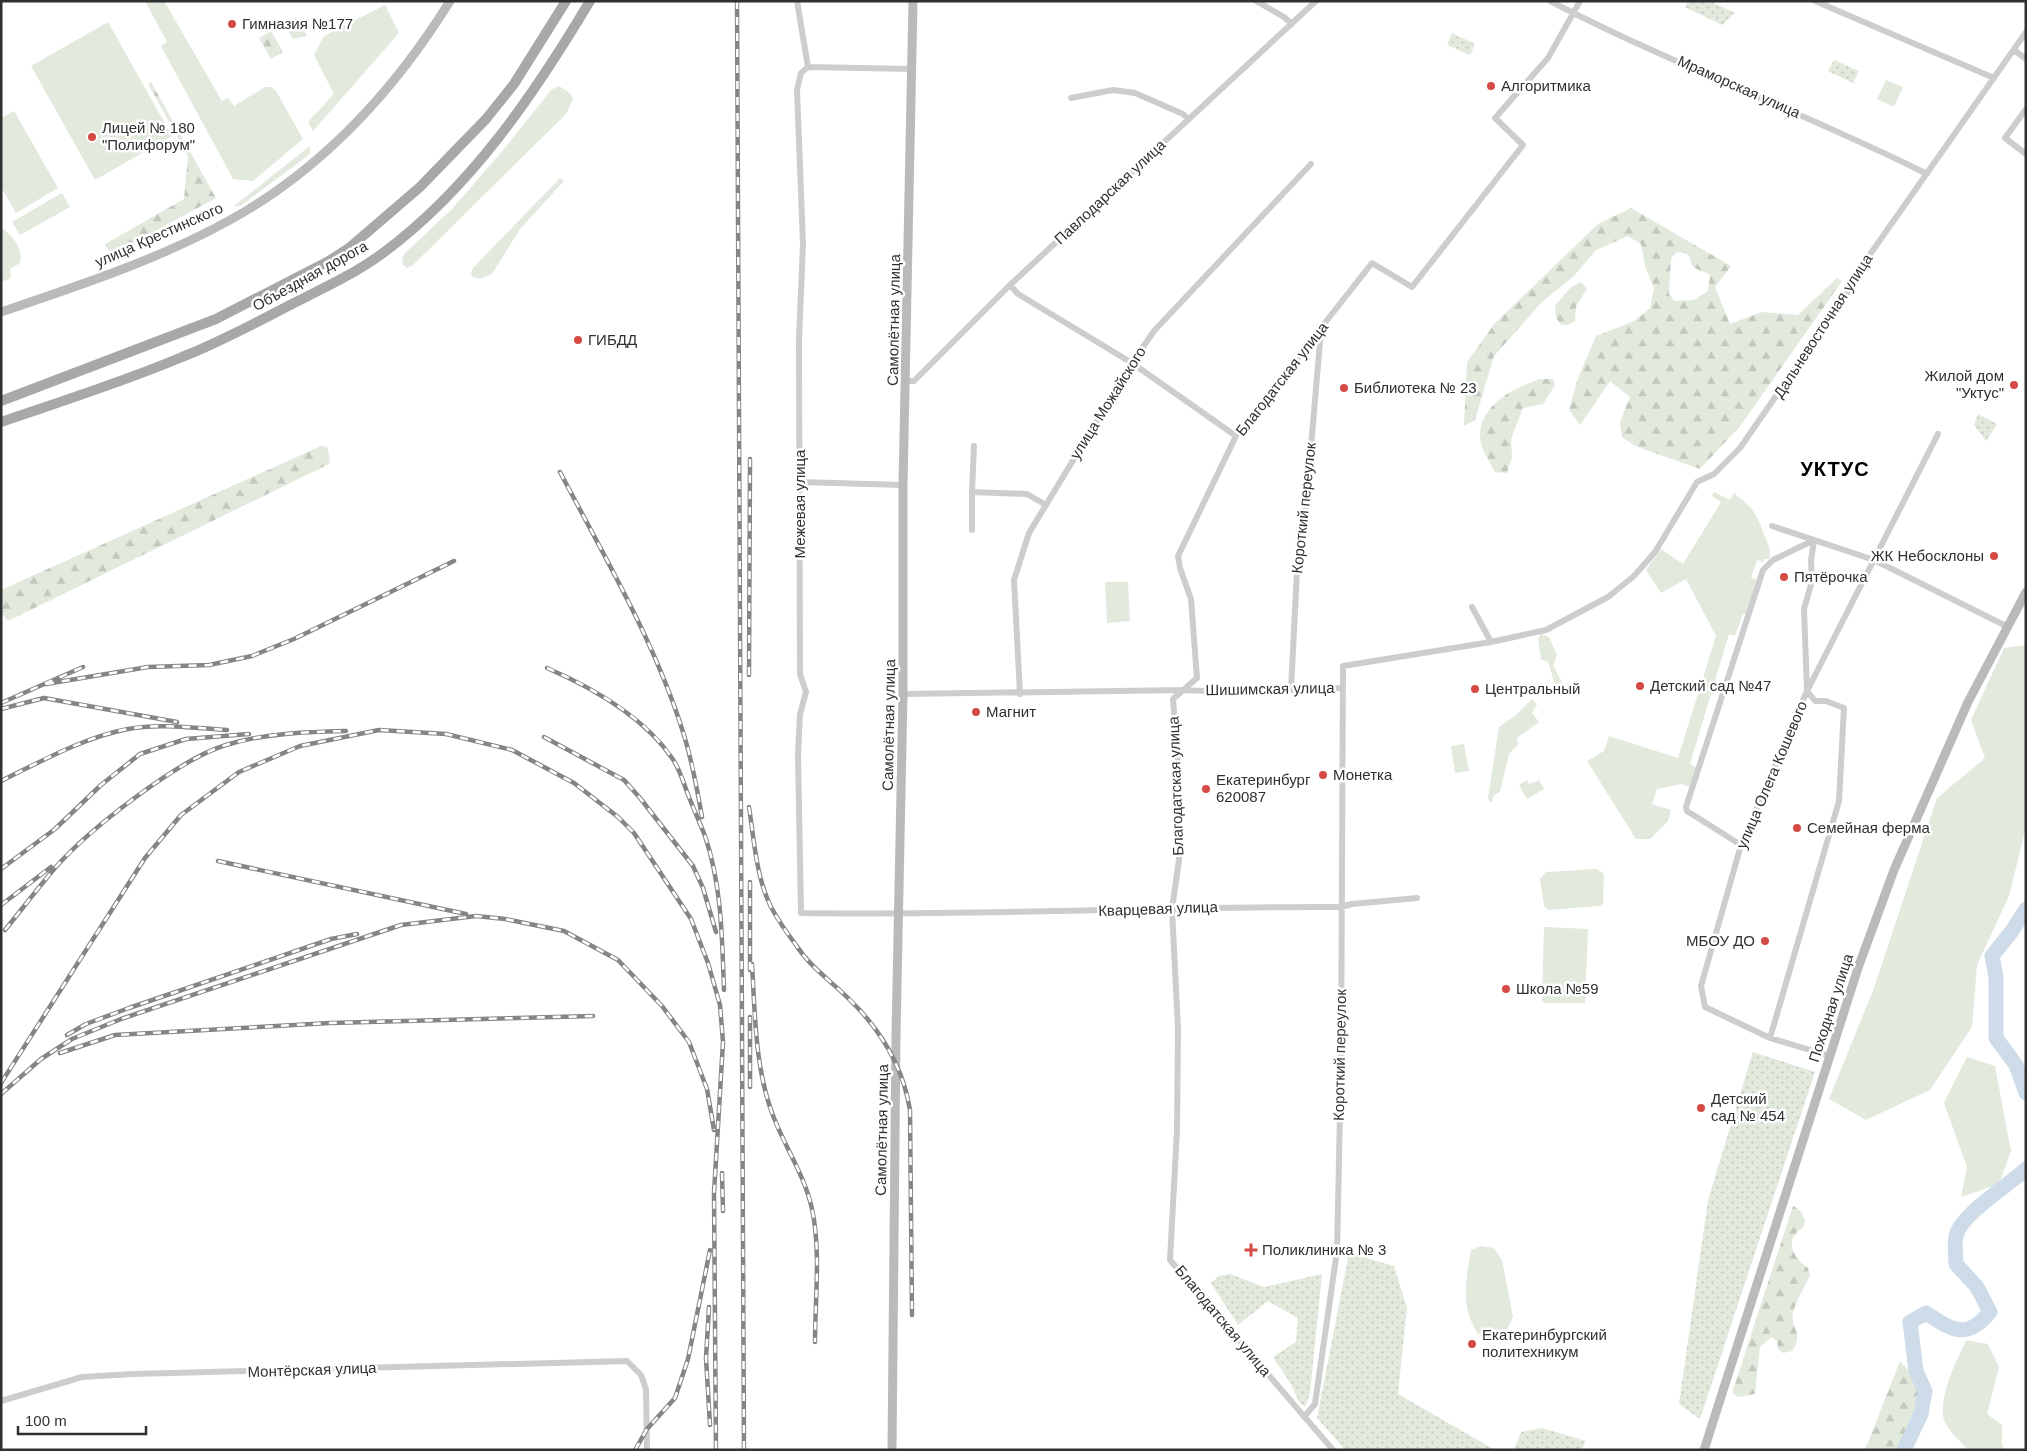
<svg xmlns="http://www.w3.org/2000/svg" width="2027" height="1451" font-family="Helvetica,sans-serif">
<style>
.grass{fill:#e2e9dd}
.forest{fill:url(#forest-firs);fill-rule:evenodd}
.park{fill:url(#park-dots)}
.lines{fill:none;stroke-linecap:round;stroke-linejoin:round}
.river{stroke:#cedce9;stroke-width:15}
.street{stroke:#cdcdcd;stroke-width:6}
.secondary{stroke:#bababa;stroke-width:9}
.primary{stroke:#a8a8a8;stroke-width:10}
.rail-casing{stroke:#858585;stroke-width:4.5}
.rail{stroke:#fff;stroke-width:2.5;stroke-dasharray:8;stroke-linecap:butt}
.poi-dot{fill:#d54a44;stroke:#fff;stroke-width:2}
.labels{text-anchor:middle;stroke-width:5;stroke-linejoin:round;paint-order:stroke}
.poi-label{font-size:15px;fill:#303030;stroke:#fff;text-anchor:start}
.street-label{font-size:15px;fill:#303030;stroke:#fff}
.district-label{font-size:20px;font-weight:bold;letter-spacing:1px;fill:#000;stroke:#fff}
</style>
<defs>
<pattern id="forest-firs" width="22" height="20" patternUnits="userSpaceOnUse" patternTransform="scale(1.25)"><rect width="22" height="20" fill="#e2e9dd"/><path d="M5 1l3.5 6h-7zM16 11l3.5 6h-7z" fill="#c2c8be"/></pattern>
<pattern id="park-dots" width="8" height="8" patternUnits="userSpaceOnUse" patternTransform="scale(1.25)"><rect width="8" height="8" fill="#e2e9dd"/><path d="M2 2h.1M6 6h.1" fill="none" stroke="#c2c8be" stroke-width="1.8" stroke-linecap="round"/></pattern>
</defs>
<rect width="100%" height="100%" fill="#fff"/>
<path class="grass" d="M145 1H164L222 101 228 98 234 106 265 87H271L276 91 303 139 253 181 233 179 161 46 167 42Z
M385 5 399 33 313 131 308 122 334 94 314 55 324 36Z
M296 17 307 36 293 39 284 24Z
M108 22 172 136 95 180 31 66Z
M1886 80 1903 87 1894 107 1877 99Z
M559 86 570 93 573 99 566 114 412 266 407 268 403 265 402 258 405 253 452 209 505 148 551 90Z
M14 111 58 188 16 213 1 187V118Z
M310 146V153L305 158 240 206H234Z
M560 178 564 181 520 229 492 274 480 279 473 277 471 274 473 268Z
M62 193 70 207 20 235 12 222Z
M1 228C12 233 24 251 20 263L10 269 11 277 6 281 1 280Z
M1714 492 1730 500 1734 493C1753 508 1757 514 1765 537 1769 546 1771 550 1769 559H1764L1763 562 1757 560 1751 578 1757 580 1746 614H1743L1735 636 1729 634 1690 764 1697 768 1690 787 1681 784 1657 789 1652 804 1671 810 1668 821 1650 839H1636L1587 761 1604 751 1609 736 1678 758 1716 636 1686 579 1661 593 1646 570 1661 549 1683 564 1721 502 1712 496Z
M1105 582H1128L1130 621 1107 623Z
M1541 634 1549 637 1557 655 1553 666 1562 682 1555 685 1548 661 1541 660 1538 639Z
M2026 645V827L2009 896 1977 965 1972 1027 1930 1090 1866 1120 1829 1099 1874 988 1937 798 1985 758 1971 720 2004 648Z
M1532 699 1537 705 1532 713 1539 722 1517 738 1518 745 1509 754 1500 792 1494 795 1492 802H1490L1488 798 1499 727 1516 715Z
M1464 744 1469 771 1455 773 1451 746Z
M1527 780 1529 784 1539 780 1544 789 1527 799 1519 785Z
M1597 869 1604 874 1603 904 1600 906 1548 910 1544 906 1540 879 1546 872Z
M1544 927 1588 929 1585 1003H1544L1542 1000Z
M1967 1057 1995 1066 2011 1151 1999 1184 1961 1197 1967 1167 1944 1103Z
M1481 1246 1494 1248 1502 1260 1513 1317 1507 1330 1478 1334C1460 1306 1466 1282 1471 1250Z
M1966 1340 1988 1344 1999 1367 1987 1414 2002 1425V1444L2004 1450H1968C1960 1441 1944 1427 1943 1415 1941 1390 1957 1361 1966 1340Z"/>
<path class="forest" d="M271 31 283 52 271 59 259 38Z
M151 82 216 198 111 255 105 244 184 199 188 156 148 84Z
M1631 208 1731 266 1715 287 1730 324 1762 312 1798 315 1837 278 1842 281 1741 425 1700 469 1635 446 1622 437 1620 422 1630 397 1610 381 1580 425 1569 410 1577 381 1596 336 1634 321 1650 308 1654 288 1645 266 1641 244 1628 236 1596 250 1574 276 1542 302 1494 356 1475 420 1464 426 1467 362 1495 323 1598 224ZM1677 252 1685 253 1690 257C1691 271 1700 269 1710 275L1708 291 1694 300 1675 301 1669 294 1671 258Z
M1581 282 1587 289 1576 306 1575 321 1567 325 1560 324 1556 317 1555 306 1571 287Z
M1540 379H1553L1555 385 1543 404 1523 408 1511 439 1512 457 1507 473 1495 472C1490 462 1480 448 1480 437 1480 404 1514 388 1540 379Z
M321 446 327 447 330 459 329 464 8 621 1 613V590Z
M1793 1206C1802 1211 1806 1216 1804 1227 1783 1239 1792 1257 1808 1268L1810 1275C1805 1287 1796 1300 1793 1313 1790 1329 1805 1333 1792 1351L1783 1353 1778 1349 1777 1341 1771 1337 1760 1347 1755 1394 1738 1397 1732 1393Z
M1900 1361 1922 1386 1911 1450H1865Z"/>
<path class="park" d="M1685 1H1710L1735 13 1722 25 1685 7 1687 3Z
M1452 33 1475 44 1470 55 1447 45Z
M1834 60 1859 71 1853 83 1828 71Z
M1978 414 1997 424 1986 441 1974 425Z
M1753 1052 1815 1072 1700 1419 1679 1404 1708 1200Z
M1349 1253 1394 1266 1407 1308 1398 1394 1495 1450H1345L1317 1418Z
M1230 1274 1264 1287 1322 1274 1310 1393 1305 1407 1299 1402 1291 1384 1273 1357 1296 1342 1298 1318 1268 1301 1238 1325 1211 1283 1219 1276Z
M1542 1428 1586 1441 1581 1450H1514L1521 1432Z"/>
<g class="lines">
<path class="river" d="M2026 909 2012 931 1992 956 1996 977V1038L2016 1065 2026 1093
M1904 1450 1921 1414 1925 1391 1916 1371 1910 1322 1926 1313C1953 1331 1967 1340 1990 1312L1977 1287 1956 1264C1956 1256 1954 1244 1956 1236 1961 1214 2008 1186 2026 1169"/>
<path class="street" d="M797 1 808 67 801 73 797 90 803 244 799 339 800 674 806 692 800 714 798 755 801 913C981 916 1161 906 1341 907L1352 904 1417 898
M1256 1 1284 17 1292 24
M1550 1C1673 65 1803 112 1927 174
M1815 1 1994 78
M2014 50 2026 59
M808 67 912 69
M1071 98 1113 90 1135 93 1183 114 1188 119
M2026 109 2005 138 2026 154
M1010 285 1018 294 1132 363 1236 436
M906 381H914L1010 285 1316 1
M974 446 972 492 1027 494 1046 505
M799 482 903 485
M972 492V530
M1772 526 1874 560 2006 626
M1472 607 1491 642
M1291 689 1299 531 1305 517 1321 330
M903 694 1184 690 1236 692 1342 688
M1020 694 1014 580 1029 533 1132 363 1154 331 1311 164
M1741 845 1687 811 1686 807 1763 570 1773 560 1814 540
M1770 1038 1839 801 1844 708 1826 701H1815L1807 691 1804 609 1812 581 1811 561 1814 540
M1830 1056 1770 1038 1705 1007 1701 986 1741 845 1807 691 1938 434
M1 1401 82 1377 133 1374 627 1361 641 1375 646 1389 647 1450
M1304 1417 1315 1404 1337 1251 1341 1067 1343 666 1491 642 1546 630 1608 597 1634 576 1655 552 1697 482 1714 474 1740 448 1859 276 1864 263 2026 32
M1333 1450 1170 1260 1177 1130 1178 1029 1172 909 1179 860V776L1173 699 1197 678 1191 599 1180 568 1178 556 1236 436 1372 263 1412 287 1523 145 1495 118 1548 58 1580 1"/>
<path class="secondary" d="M1 312C84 284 175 254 249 209 332 158 399 83 450 1
M892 1450 896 1034 903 694V485L913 1
M1704 1450 1858 968 1894 870 1968 702 2026 592"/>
<path class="primary" d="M1 401 216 319 329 261 349 248 420 187 486 119 514 84 566 1
M1 422C62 401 123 382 182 357 221 342 257 322 294 303 324 288 356 273 383 253 471 188 535 93 590 1"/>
<defs>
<path id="rail" d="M737 1 744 1450
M560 472C604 556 654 640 683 732 692 760 697 788 702 817
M547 668C593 688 643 716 672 758 680 769 684 785 689 797 694 810 700 823 705 836 722 886 722 939 724 990
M749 675 750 459
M46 684 148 667 209 665 252 656 294 639 454 561
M1 703 83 667
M1 709 44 698 177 722
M544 737 624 780 640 798 693 866 703 888 716 932
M1 781C42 761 82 738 128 729 159 723 195 728 227 730
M749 807C754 839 756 877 771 907 778 920 787 933 796 945 810 967 831 981 849 999 880 1029 903 1067 910 1110L912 1315
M218 861 466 914
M1 869 55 829 101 785 140 754 186 739 249 734
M750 882V970
M1 905 51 867
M5 930C22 909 38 888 55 868 88 830 179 759 226 745 265 733 306 732 346 731
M752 964C755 1014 755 1071 774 1118 786 1149 805 1176 812 1209 821 1251 815 1299 815 1342
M67 1035 86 1024 129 1008 331 939 357 934
M60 1053 115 1035 330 1023 593 1016
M1 1083 145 858 181 815 239 772 300 746 379 730 446 734 512 750 574 783 618 817 634 833 691 919 708 963 720 1005 723 1042 714 1193 716 1450
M750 1087V1017
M1 1094 41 1059 72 1039 121 1019 401 925 476 916 505 919 564 931 618 960 662 1006 689 1042 707 1089 714 1130
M722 1173 723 1211
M709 1307 706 1358 710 1425
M635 1450 647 1429 675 1398 688 1359 710 1250"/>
</defs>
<use href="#rail" class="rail-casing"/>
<use href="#rail" class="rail"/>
</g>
<g class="poi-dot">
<circle cx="232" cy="24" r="5"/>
<circle cx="1491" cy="86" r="5"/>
<circle cx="92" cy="137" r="5"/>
<circle cx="578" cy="340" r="5"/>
<circle cx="2014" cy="385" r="5"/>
<circle cx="1344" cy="388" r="5"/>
<circle cx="1994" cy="556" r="5"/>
<circle cx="1784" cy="577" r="5"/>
<circle cx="1640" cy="686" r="5"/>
<circle cx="1475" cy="689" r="5"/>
<circle cx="976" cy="712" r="5"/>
<circle cx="1323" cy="775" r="5"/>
<circle cx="1206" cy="789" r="5"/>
<circle cx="1797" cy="828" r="5"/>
<circle cx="1765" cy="941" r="5"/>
<circle cx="1506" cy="989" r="5"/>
<circle cx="1701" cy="1108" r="5"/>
<path d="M1248.5 1242.5h5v5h5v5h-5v5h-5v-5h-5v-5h5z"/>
<circle cx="1472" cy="1344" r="5"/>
</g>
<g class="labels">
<g class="poi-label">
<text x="242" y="29">Гимназия №177</text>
<text x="1501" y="91">Алгоритмика</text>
<text x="102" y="133">Лицей № 180<tspan x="102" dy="17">"Полифорум"</tspan></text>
<text x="588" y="345">ГИБДД</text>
<text x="2004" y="381" text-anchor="end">Жилой дом<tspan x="2004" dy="17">"Уктус"</tspan></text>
<text x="1354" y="393">Библиотека № 23</text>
<text x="1984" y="561" text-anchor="end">ЖК Небосклоны</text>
<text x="1794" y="582">Пятёрочка</text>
<text x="1650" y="691">Детский сад №47</text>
<text x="1485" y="694">Центральный</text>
<text x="986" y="717">Магнит</text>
<text x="1333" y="780">Монетка</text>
<text x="1216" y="785">Екатеринбург<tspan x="1216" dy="17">620087</tspan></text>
<text x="1807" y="833">Семейная ферма</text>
<text x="1755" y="946" text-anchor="end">МБОУ ДО</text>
<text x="1516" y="994">Школа №59</text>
<text x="1711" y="1104">Детский<tspan x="1711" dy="17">сад № 454</tspan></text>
<text x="1262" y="1255">Поликлиника № 3</text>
<text x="1482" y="1340">Екатеринбургский<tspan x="1482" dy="17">политехникум</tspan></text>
</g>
<g class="street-label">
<text transform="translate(1739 87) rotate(24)" y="5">Мраморская улица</text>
<text transform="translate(1110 192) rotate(-43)" y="5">Павлодарская улица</text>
<text transform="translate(159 235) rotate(-24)" y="5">улица Крестинского</text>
<text transform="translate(310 276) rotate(-29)" y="5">Объездная дорога</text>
<text transform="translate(894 320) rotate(-89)" y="5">Самолётная улица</text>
<text transform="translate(1823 326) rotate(-57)" y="5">Дальневосточная улица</text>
<text transform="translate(1282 379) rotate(-52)" y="5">Благодатская улица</text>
<text transform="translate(1108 403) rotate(-58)" y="5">улица Можайского</text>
<text transform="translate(800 504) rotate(-90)" y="5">Межевая улица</text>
<text transform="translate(1304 508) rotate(-84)" y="5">Короткий переулок</text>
<text transform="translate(1270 689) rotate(-1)" y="5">Шишимская улица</text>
<text transform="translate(889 725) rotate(-89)" y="5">Самолётная улица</text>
<text transform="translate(1772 775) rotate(-67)" y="5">улица Олега Кошевого</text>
<text transform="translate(1176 786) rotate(-92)" y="5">Благодатская улица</text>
<text transform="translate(1158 909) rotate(-2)" y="5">Кварцевая улица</text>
<text transform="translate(1831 1008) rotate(-72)" y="5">Походная улица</text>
<text transform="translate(1340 1055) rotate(-89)" y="5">Короткий переулок</text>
<text transform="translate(882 1130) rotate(-89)" y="5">Самолётная улица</text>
<text transform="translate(1223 1321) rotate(50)" y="5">Благодатская улица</text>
<text transform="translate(312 1370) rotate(-2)" y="5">Монтёрская улица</text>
</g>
<g class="district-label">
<text x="1835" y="476">УКТУС</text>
</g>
</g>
<rect width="2027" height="1451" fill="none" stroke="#303030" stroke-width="5"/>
<path d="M18 1426v8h128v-8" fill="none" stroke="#303030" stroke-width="2.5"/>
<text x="25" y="1426" font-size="15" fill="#303030" stroke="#ffffff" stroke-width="4" paint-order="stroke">100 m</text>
</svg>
